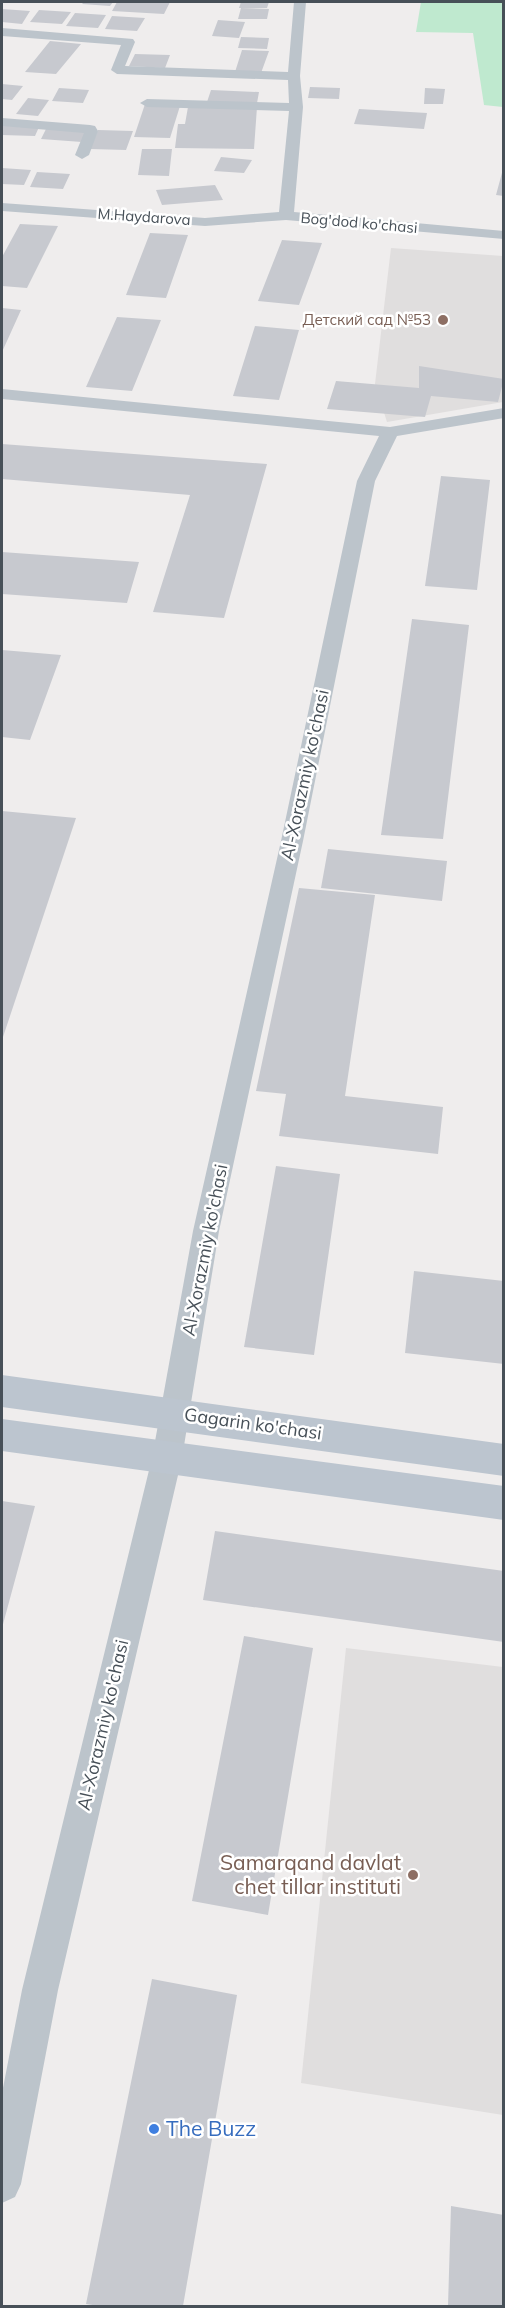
<svg xmlns="http://www.w3.org/2000/svg" width="505" height="2308" font-family="Mulish,sans-serif">
<style>
.education{fill:#e0dede}
.green{fill:#bfe9cf}
.building{fill:#c7c9cf}
.lines{fill:none;stroke-linecap:round;stroke-linejoin:round}
.minor{fill:#bcc4cb;fill-rule:evenodd}
.secondary{fill:#bcc5cf;fill-rule:evenodd}
.education-dot{fill:#8d6e63;stroke:#fff;stroke-width:2}
.shop-dot{fill:#3f7fe0;stroke:#fff;stroke-width:2}
.labels{text-anchor:middle;stroke-width:5;stroke-linejoin:round;paint-order:stroke}
.far-street-label{font-size:15px;fill:#475058;stroke:#fff}
.far-education-label{font-size:15px;fill:#785e54;stroke:#fff;text-anchor:end}
.street-label{font-size:18px;fill:#475058;stroke:#fff}
.near-education-label{font-size:21px;fill:#785e54;stroke:#fff;text-anchor:end}
.near-shop-label{font-size:21px;fill:#366cbe;stroke:#fff;text-anchor:start}
</style>
<rect width="100%" height="100%" fill="#efeded"/>
<path class="education" d="M391 248 503 256V402L387 422 375 384Z
M346 1648 503 1667V2115L301 2083Z"/>
<path class="green" d="M421 2H503V107L484 105 473 33 416 32Z"/>
<path class="building" d="M84 2H113L110 6 82 4Z
M117 2H170L164 14 112 11Z
M241 2H269L267 8H239Z
M241 8 269 9 267 19H238Z
M2 9 30 11 22 24 2 22Z
M39 10 71 12 62 24 30 22Z
M75 13 106 15 98 28 66 26Z
M112 16 145 18 137 31 105 29Z
M218 20 245 22 239 38 212 36Z
M241 37 269 38 267 49 238 48Z
M50 41 81 44 56 74 25 72Z
M242 50 269 51 261 73 235 72Z
M135 54 170 55 165 68 129 66Z
M2 84 23 86 12 100 2 99Z
M310 87 340 88 339 99 308 98Z
M59 88 89 90 83 103 52 101Z
M425 88 445 89 443 104H424Z
M211 90 259 92 257 103 207 102Z
M28 98 49 100 38 116 16 114Z
M145 104 180 106 170 138 134 137Z
M188 107H257L254 149 175 148 178 124H185Z
M359 109 427 113 424 129 354 124Z
M2 125 39 127 35 136 2 135Z
M46 129 87 132 82 142 41 139Z
M98 130 133 131 126 150 90 149Z
M142 149H172L169 176 138 175Z
M221 157 252 160 244 173 214 171Z
M2 168 31 170 24 185 2 184Z
M503 169 504 196 496 195Z
M37 172 70 174 63 189 30 187Z
M215 185 223 200 162 205 156 190Z
M20 224 58 226 27 288 2 286V257Z
M150 233 188 235 166 298 126 295Z
M282 240 322 243 299 305 258 301Z
M2 308 21 310 2 352Z
M117 317 161 320 132 391 86 387Z
M255 326 299 330 279 400 233 396Z
M419 366 504 379 498 402 431 396 425 417 327 409 336 381 419 388Z
M2 444 267 464 224 618 153 612 190 495 2 479Z
M441 476 490 480 477 590 425 586Z
M2 552 139 562 127 603 2 594Z
M412 619 469 625 443 839 381 835Z
M2 650 61 655 30 740 2 737Z
M2 811 76 818 2 1040Z
M328 849 447 861 442 901 321 888Z
M299 888 375 895 345 1096 443 1107 438 1154 279 1136 286 1094 256 1091Z
M276 1166 340 1174 314 1355 244 1347Z
M414 1271 504 1281V1364L405 1353Z
M2 1501 35 1506 2 1628Z
M215 1531 504 1571V1642L203 1600Z
M244 1636 313 1648 268 1915 192 1901Z
M152 1979 237 1995 183 2306H99L86 2304Z
M451 2206 504 2215V2306H448Z"/>
<g class="lines">
<path class="minor" d="M294 2H306L300 76 303 107 294 212 504 231V239L286 220 205 226 2 211V203L205 218 279 212 289 111 147 107 140 103 147 99 289 103 288 80 117 74 111 70 121 45 2 36V28L133 39 135 42 125 66 288 72Z
M2 118 90 125 95 126 98 131 89 155 82 159 75 155 84 133 2 126Z
M2 389 390 427 504 408V418L397 436 375 481 303 841 219 1231 182 1458 58 1990 21 2184 15 2197 2 2203V2093L22 1990 152 1458 193 1231 281 841 357 481 379 436 2 399Z"/>
<path class="secondary" d="M2 1375 504 1444V1476L2 1407Z
M2 1419 504 1486V1520L2 1451Z"/>
</g>
<g class="education-dot">
<circle cx="443" cy="320" r="6"/>
<circle cx="413" cy="1875" r="6"/>
</g>
<circle class="shop-dot" cx="154" cy="2129" r="6"/>
<g class="labels">
<g class="far-street-label">
<text transform="translate(144 217) rotate(4)" y="5">M.Haydarova</text>
<text transform="translate(359 223) rotate(5)" y="5">Bog'dod ko'chasi</text>
</g>
<g class="far-education-label">
<text x="431" y="325">Детский сад №53</text>
</g>
<g class="street-label">
<text transform="translate(305 775) rotate(-78)" y="6">Al-Xorazmiy ko'chasi</text>
<text transform="translate(205 1250) rotate(-79)" y="6">Al-Xorazmiy ko'chasi</text>
<text transform="translate(253 1424) rotate(8)" y="6">Gagarin ko'chasi</text>
<text transform="translate(103 1725) rotate(-77)" y="6">Al-Xorazmiy ko'chasi</text>
</g>
<g class="near-education-label">
<text x="401" y="1870">Samarqand davlat<tspan x="401" dy="24">chet tillar instituti</tspan></text>
</g>
<g class="near-shop-label">
<text x="166" y="2136">The Buzz</text>
</g>
</g>
<rect width="505" height="2308" fill="none" stroke="#475058" stroke-width="6"/>
</svg>
